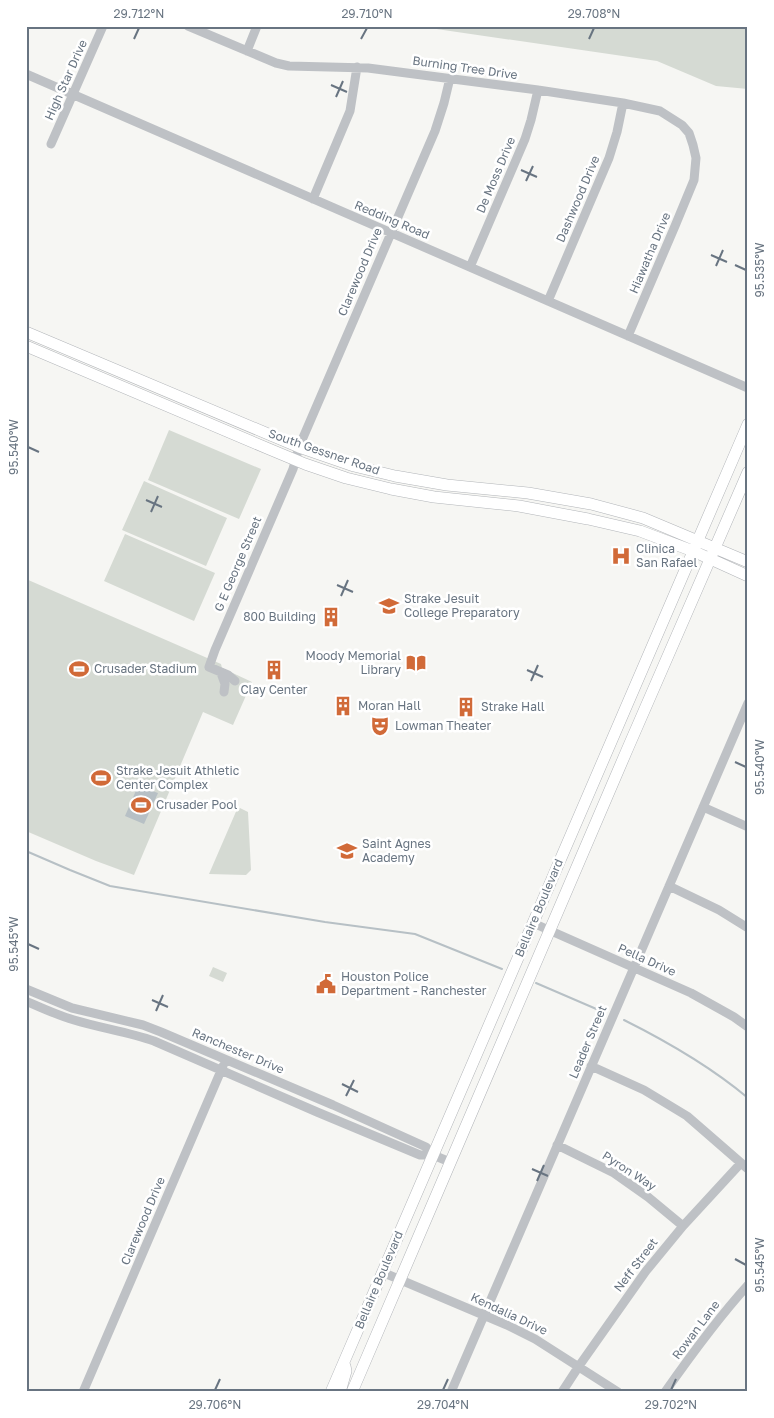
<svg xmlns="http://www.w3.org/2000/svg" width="774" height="1418" font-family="'Golos Text',sans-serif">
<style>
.green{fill:#d5dad3}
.water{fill:#b7c0c5}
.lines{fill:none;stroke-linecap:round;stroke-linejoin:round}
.stream{stroke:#b7c0c5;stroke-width:2}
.major-casing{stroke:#b2b5b9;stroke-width:12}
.minor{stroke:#bec1c5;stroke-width:9}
.major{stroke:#fff;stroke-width:11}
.ticks{fill:none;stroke:#687481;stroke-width:2}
.labels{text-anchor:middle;stroke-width:5;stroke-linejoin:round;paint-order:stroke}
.street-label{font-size:12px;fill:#687481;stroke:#fff}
.poi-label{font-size:12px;fill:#687481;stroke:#fff;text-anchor:start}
.neatline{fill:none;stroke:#687481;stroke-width:2}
.ticks-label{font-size:12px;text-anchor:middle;fill:#687481}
</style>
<rect width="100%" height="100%" fill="#f6f6f3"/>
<path class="green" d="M416 26H748V89L716 86 657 61Z
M169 430 261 469 239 519 148 480Z
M144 481 227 518 206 566 122 530Z
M125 534 215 573 194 621 104 581Z
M26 579 221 664 222 668 252 682 233 725 203 712 134 875 96 861 26 831Z
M238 807 248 812 251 870 246 875 209 874Z
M213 967 227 973 223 982 209 976Z"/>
<path class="water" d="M138 786 158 793 144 824 125 816Z"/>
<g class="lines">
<path class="stream" d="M26 851 70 870 110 886 325 922 415 934 502 969
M536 983 601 1011
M624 1020C668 1042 710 1066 748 1098"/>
<defs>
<path id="major" d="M26 332 299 447 354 466 395 476 447 485 528 493 591 504 643 518 748 562
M26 346 269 449 305 464 346 478 391 489 434 497 519 506 588 519 640 531 693 551 748 576
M331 1392 748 424
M340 1392 346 1371 345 1366
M352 1392 627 750 748 472"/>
</defs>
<use href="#major" class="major-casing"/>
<path class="minor" d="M188 26 276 63 289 66 368 68 538 90 623 103 660 111 682 125 689 133 693 145 696 158 694 180 675 226 628 336
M247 51 257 26
M26 74 748 388
M51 144 103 26
M313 199 350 111 357 67
M470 267 525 139 531 120 538 90
M548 301 609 158 617 132 623 103
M221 673 225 684 224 692
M235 681 228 675 209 667 215 650 293 469 299 447 435 131 444 103 450 78
M703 807 748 827
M669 886 719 910 748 928
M533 923 691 993 734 1017 748 1027
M26 989 72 1008 143 1025 161 1032 333 1105 426 1147 433 1155 450 1162
M26 1001C42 1008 57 1015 74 1020 100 1028 128 1032 154 1041L317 1112 420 1155H433
M591 1066 644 1090 687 1116 748 1169
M557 1145 614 1173 648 1197 683 1226
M382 1272 507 1325 535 1339 618 1392
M83 1392 223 1066
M451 1392 748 703
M562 1392 579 1366 646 1271 683 1226 741 1163
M665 1392C691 1355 718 1318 748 1285"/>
<use href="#major" class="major"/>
</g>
<path class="ticks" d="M134 39 139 28M361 39 367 28M589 39 594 28M331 85 347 92M336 97 343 81M521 170 537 177M526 181 533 166M711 255 727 262M735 265 746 270M716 266 723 250M28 447 39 452M146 500 162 507M151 512 158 496M337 585 353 592M341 596 348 580M527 670 543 677M531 681 538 665M735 762 746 767M28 944 39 949M152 1000 168 1007M156 1011 163 995M342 1084 358 1092M346 1096 354 1080M532 1169 548 1176M537 1181 544 1165M735 1259 746 1265M215 1390 220 1379M443 1390 448 1379M671 1390 676 1379"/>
<defs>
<symbol id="hospital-bare" viewBox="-9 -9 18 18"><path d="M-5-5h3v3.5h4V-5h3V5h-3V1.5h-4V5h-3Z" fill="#d16a38" stroke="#fff" stroke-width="2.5" paint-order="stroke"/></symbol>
<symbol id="school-bare" viewBox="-9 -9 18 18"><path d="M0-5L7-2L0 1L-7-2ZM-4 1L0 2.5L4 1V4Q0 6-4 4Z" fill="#d16a38" stroke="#fff" stroke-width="2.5" paint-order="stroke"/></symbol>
<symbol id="building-bare" viewBox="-9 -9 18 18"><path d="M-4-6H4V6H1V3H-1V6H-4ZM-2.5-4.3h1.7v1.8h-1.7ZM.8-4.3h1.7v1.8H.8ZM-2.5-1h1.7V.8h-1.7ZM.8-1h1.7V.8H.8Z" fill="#d16a38" stroke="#fff" stroke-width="2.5" paint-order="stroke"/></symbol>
<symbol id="library-bare" viewBox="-9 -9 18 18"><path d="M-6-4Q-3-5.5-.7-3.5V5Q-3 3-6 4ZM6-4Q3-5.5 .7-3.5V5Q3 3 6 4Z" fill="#d16a38" stroke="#fff" stroke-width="2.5" paint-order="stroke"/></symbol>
<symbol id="stadium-bare" viewBox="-9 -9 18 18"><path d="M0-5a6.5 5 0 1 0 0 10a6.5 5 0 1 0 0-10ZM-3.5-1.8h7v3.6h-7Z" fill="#d16a38" stroke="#fff" stroke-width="2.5" paint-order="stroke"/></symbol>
<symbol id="theatre-bare" viewBox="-9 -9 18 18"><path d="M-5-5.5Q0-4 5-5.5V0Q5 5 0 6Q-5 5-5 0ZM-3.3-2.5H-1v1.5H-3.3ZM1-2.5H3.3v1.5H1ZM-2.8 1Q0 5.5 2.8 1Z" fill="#d16a38" stroke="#fff" stroke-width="2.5" paint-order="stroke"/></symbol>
<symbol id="civic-bare" viewBox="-9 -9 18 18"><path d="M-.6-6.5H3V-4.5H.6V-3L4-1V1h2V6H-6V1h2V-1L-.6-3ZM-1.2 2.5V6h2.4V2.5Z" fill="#d16a38" stroke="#fff" stroke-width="2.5" paint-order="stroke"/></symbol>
</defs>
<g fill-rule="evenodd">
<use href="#hospital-bare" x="607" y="542" width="28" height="28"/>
<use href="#school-bare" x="375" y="592" width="28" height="28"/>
<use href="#building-bare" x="317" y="603" width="28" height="28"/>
<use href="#library-bare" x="402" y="649" width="28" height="28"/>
<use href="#stadium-bare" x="65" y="655" width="28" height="28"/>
<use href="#building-bare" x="260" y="656" width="28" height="28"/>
<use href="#building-bare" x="329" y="692" width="28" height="28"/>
<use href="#building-bare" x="452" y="693" width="28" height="28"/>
<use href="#theatre-bare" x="366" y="712" width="28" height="28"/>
<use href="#stadium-bare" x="87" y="764" width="28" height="28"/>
<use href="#stadium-bare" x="127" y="791" width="28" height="28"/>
<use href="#school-bare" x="333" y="837" width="28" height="28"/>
<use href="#civic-bare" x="312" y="970" width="28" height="28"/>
</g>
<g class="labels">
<g class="street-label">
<text transform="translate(465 68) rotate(8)" y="4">Burning Tree Drive</text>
<text transform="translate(66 80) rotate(-66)" y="4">High Star Drive</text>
<text transform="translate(496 175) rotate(-67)" y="4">De Moss Drive</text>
<text transform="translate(578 199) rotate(-67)" y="4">Dashwood Drive</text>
<text transform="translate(392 220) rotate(23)" y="4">Redding Road</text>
<text transform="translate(650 253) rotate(-67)" y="4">Hiawatha Drive</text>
<text transform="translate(360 272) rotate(-67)" y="4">Clarewood Drive</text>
<text transform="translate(324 452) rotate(19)" y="4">South Gessner Road</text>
<text transform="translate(238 564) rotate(-67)" y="4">G E George Street</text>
<text transform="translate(539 908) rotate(-67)" y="4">Bellaire Boulevard</text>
<text transform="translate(647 960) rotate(24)" y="4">Pella Drive</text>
<text transform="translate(588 1042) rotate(-67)" y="4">Leader Street</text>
<text transform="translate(238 1051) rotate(23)" y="4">Ranchester Drive</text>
<text transform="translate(629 1171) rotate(33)" y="4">Pyron Way</text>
<text transform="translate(143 1221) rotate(-67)" y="4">Clarewood Drive</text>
<text transform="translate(636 1265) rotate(-53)" y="4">Neff Street</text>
<text transform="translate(379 1280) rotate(-67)" y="4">Bellaire Boulevard</text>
<text transform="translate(509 1314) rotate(25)" y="4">Kendalia Drive</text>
<text transform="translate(696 1330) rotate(-53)" y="4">Rowan Lane</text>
</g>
<g class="poi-label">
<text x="636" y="553">Clinica<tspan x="636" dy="14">San Rafael</tspan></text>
<text x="404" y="603">Strake Jesuit<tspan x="404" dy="14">College Preparatory</tspan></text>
<text x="316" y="621" text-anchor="end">800 Building</text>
<text x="401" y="660" text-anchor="end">Moody Memorial<tspan x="401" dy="14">Library</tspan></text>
<text x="94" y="673">Crusader Stadium</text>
<text x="274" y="694" text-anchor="middle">Clay Center</text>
<text x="358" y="710">Moran Hall</text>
<text x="481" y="711">Strake Hall</text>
<text x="395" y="730">Lowman Theater</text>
<text x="116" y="775">Strake Jesuit Athletic<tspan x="116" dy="14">Center Complex</tspan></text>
<text x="156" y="809">Crusader Pool</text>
<text x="362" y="848">Saint Agnes<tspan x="362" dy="14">Academy</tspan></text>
<text x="341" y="981">Houston Police<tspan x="341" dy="14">Department - Ranchester</tspan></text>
</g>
</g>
<rect width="774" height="1418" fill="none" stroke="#ffffff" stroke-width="55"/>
<rect x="28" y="28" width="718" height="1362" class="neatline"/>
<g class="ticks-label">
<text x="139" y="18">29.712°N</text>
<text x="367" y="18">29.710°N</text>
<text x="594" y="18">29.708°N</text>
<text transform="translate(760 270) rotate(-90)" y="4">95.535°W</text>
<text transform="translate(14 447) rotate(-90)" y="4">95.540°W</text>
<text transform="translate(760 767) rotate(-90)" y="4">95.540°W</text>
<text transform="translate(14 944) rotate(-90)" y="4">95.545°W</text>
<text transform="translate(760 1265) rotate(-90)" y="4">95.545°W</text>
<text x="215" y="1409">29.706°N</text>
<text x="443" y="1409">29.704°N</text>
<text x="671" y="1409">29.702°N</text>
</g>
</svg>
